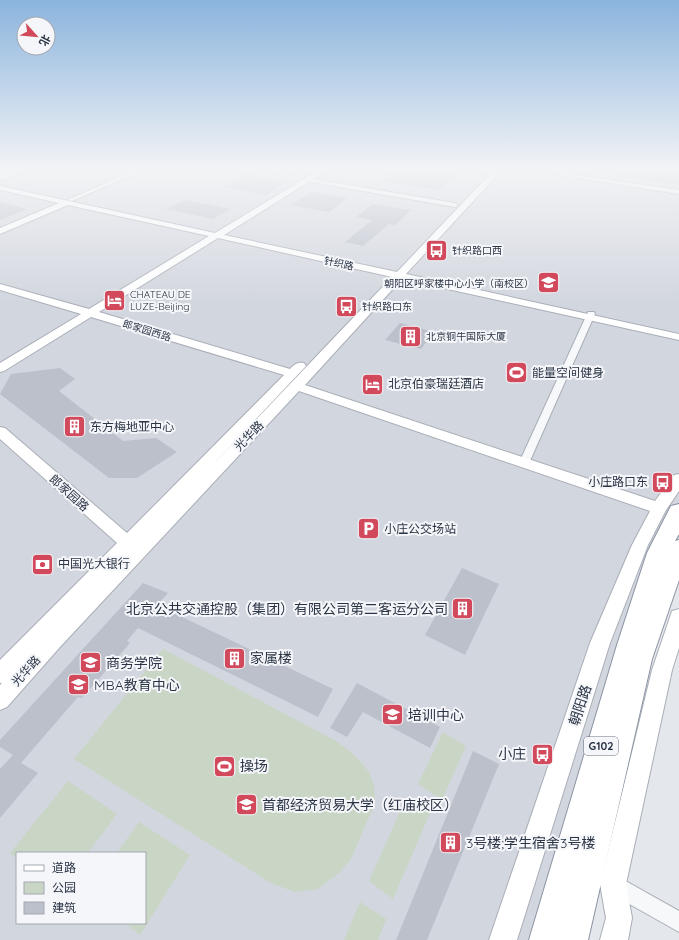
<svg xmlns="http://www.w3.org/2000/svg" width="679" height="940" font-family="Quicksand,'Noto Sans SC',sans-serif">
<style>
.built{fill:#d2d6de;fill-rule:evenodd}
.green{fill:#c9d6c5}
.building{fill:#bbc0ca}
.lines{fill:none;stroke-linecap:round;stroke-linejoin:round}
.street-casing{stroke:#a9aeb7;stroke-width:2}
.secondary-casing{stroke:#a9aeb7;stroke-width:2}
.highway-casing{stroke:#8b94a3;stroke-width:2}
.street{fill:#f7f8fa;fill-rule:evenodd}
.secondary{fill:#fff;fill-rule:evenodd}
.highway{fill:#fff;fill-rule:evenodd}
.labels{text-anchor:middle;stroke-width:4;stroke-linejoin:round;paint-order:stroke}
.far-poi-label{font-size:10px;fill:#2b3445;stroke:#f4f6f9;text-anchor:start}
.far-street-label{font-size:10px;fill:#2b3445;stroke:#f4f6f9}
.shield{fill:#f4f6f9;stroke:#676e7b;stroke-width:1}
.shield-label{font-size:11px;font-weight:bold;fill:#2b3445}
.poi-label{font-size:12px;fill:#2b3445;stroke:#f4f6f9;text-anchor:start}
.street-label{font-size:12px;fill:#2b3445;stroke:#f4f6f9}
.near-poi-label{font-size:14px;fill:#2b3445;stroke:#f4f6f9;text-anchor:start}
.near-street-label{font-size:14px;fill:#2b3445;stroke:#f4f6f9}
</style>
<rect width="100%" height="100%" fill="#e4e7ec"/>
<path class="built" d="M0 171H679V543L561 940H0ZM17 853H145V923H17Z"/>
<path class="green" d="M163 649 336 741 351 752 359 760 369 772 374 786 375 803 351 859 338 874 318 889 295 892 271 883 74 759Z
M443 732 466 746 442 800 418 784Z
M68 781 117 814 88 853H17V859L10 853Z
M407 796 431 811 393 899 369 881Z
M139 822 190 855 140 935 125 923H145V853H117Z
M360 902 386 919 378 940H344Z"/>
<path class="building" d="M395 171H460L439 190 382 181Z
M617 171H679V185L617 176Z
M247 175 287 182 266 195 224 187Z
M312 192 348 198 329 212 291 205Z
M185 200 231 209 213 219 166 209Z
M0 202 27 209 0 220Z
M373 204 411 210 395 225 389 224 363 246 345 242 372 220 356 217Z
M400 323 434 332 421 349 385 340Z
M60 368 75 379 59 391 123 441 156 438 177 452 137 478H109L0 394 11 374Z
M462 568 499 584 465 655 425 635Z
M143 583 168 593 157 605 333 689 318 717 138 628 127 641 130 643 82 698 78 697 21 763 38 773 0 818V769L13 755 0 747V740Z
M357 683 440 727 430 748 363 712 347 737 330 728Z
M473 751 499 764 427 940H396Z"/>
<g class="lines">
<defs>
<path id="street" d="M133 171H141L72 201 67 200Z
M264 171H277L288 174 285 176Z
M534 171H548L679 190V194Z
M307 178 455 203 458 205 455 207 305 181V179Z
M588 312H594L595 314 529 463 528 466H520L519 463Z
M615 875 679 911V932L608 892 605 885 608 878Z"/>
<path id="secondary" d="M13 171H24L0 180V176Z
M317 171H326L224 235 397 272 493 171H501L406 274 679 334V340L402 279 305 385 655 501 674 475 679 474V491L666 510 648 545 610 643 517 940H489L590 643 632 545 650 511 299 391 60 647 7 707 0 710V685L2 683H0V660L117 543 0 439V427L5 428 127 533 284 375 91 317 4 371 0 372V363L81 314 0 290V284L89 309 209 236 68 205 0 234V228L59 203 0 190V186L215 233ZM218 238 392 277 205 473 306 366 304 363C297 362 295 364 290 369L99 312Z
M679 609V648L672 670 626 884 632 918 628 940H600L606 918 600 884 652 670 670 617 672 611Z"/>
<path id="highway" d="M0 171H13L11 173 0 177Z
M679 504V534L675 541 679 540V580L652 659 588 940H529L617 645 647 553 671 506Z"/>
</defs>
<use href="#street" class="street-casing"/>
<use href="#secondary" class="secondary-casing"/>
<use href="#highway" class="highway-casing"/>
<use href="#street" class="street"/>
<use href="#secondary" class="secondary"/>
<use href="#highway" class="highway"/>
</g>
<linearGradient id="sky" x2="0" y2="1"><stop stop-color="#8bb4dd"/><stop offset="0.56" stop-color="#f3f4f6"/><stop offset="1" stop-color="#f3f4f6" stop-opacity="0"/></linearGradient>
<rect width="679" height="303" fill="url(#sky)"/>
<defs>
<symbol id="bus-square" viewBox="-11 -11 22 22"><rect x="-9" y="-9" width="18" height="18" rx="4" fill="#d1495b" stroke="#f4f6f9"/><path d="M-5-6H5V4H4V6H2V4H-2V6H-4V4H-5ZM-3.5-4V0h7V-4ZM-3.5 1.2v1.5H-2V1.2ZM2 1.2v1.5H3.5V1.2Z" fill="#fff"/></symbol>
<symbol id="school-square" viewBox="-11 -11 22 22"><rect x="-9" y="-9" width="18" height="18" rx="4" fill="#d1495b" stroke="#f4f6f9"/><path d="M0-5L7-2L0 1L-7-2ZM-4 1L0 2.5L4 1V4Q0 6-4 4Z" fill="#fff"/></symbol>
<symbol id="hotel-square" viewBox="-11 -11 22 22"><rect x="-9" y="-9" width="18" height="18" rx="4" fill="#d1495b" stroke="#f4f6f9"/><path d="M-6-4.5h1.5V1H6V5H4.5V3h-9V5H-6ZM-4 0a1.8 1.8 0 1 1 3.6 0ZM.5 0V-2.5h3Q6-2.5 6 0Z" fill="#fff"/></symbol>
<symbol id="building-square" viewBox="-11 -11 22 22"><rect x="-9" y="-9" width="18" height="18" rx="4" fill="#d1495b" stroke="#f4f6f9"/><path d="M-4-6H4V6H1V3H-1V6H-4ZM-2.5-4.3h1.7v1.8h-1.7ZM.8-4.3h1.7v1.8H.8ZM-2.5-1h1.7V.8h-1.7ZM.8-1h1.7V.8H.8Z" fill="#fff"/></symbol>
<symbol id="stadium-square" viewBox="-11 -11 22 22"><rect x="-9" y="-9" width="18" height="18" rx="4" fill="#d1495b" stroke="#f4f6f9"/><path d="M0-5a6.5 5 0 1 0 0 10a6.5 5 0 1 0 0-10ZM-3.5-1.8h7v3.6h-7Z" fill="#fff"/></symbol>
<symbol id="parking-square" viewBox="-11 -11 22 22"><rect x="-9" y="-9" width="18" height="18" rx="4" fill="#d1495b" stroke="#f4f6f9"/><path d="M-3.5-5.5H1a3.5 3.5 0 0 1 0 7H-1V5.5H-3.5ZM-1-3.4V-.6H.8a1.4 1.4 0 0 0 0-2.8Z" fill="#fff"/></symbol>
<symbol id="bank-square" viewBox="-11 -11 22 22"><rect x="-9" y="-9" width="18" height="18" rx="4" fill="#d1495b" stroke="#f4f6f9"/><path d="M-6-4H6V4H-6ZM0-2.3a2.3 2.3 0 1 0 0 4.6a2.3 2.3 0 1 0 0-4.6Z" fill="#fff"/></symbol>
<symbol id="university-square" viewBox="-11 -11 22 22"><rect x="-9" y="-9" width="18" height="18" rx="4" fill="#d1495b" stroke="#f4f6f9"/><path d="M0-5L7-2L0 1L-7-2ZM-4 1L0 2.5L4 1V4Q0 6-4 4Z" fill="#fff"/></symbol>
</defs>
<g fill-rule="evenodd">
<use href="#bus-square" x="424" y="238" width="25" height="25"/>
<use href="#school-square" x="536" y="270" width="25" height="25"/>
<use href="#hotel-square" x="102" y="288" width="25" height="25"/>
<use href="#bus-square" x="334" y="294" width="25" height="25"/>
<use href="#building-square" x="398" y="324" width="25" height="25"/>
<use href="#stadium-square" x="504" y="360" width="25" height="25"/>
<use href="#hotel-square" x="360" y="372" width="25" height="25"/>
<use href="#building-square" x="62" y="414" width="25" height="25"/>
<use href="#bus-square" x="650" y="470" width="25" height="25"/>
<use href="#parking-square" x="356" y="516" width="25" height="25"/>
<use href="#bank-square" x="30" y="552" width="25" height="25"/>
<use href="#building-square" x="450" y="596" width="25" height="25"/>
<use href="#building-square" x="222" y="646" width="25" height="25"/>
<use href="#university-square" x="78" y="650" width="25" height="25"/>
<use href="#university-square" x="66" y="672" width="25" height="25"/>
<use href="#school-square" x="380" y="702" width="25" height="25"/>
<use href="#bus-square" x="530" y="742" width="25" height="25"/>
<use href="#stadium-square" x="212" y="754" width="25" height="25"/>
<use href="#university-square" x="234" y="792" width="25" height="25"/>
<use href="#building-square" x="438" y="830" width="25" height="25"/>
</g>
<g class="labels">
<g class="far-poi-label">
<text x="452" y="254">针织路口西</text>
<text x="534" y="287" text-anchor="end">朝阳区呼家楼中心小学（南校区）</text>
<text x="130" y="298">CHATEAU DE<tspan x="130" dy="12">LUZE-Beijing</tspan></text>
<text x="362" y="310">针织路口东</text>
<text x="426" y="340">北京铜牛国际大厦</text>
</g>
<g class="far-street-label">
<text transform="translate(339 263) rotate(12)" y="4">针织路</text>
<text transform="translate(147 330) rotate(17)" y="4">郎家园西路</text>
</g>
<rect class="shield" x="584" y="737" width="34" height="18" rx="3"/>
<g class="shield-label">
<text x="601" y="750">G102</text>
</g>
<g class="poi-label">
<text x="532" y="377">能量空间健身</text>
<text x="388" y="388">北京伯豪瑞廷酒店</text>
<text x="90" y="431">东方梅地亚中心</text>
<text x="648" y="486" text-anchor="end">小庄路口东</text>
<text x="384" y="533">小庄公交场站</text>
<text x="58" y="568">中国光大银行</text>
</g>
<g class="street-label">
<text transform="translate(249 436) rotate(-46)" y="4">光华路</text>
<text transform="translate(69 493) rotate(42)" y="4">郎家园路</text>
<text transform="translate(26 671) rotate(-48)" y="4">光华路</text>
</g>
<g class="near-poi-label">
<text x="448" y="614" text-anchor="end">北京公共交通控股（集团）有限公司第二客运分公司</text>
<text x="250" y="663">家属楼</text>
<text x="106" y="668">商务学院</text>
<text x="94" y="690">MBA教育中心</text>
<text x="408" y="720">培训中心</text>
<text x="526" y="759" text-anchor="end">小庄</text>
<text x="240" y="771">操场</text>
<text x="262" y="810">首都经济贸易大学（红庙校区）</text>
<text x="466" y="848">3号楼;学生宿舍3号楼</text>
</g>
<g class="near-street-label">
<text transform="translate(580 705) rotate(-72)" y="5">朝阳路</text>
</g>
</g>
<rect x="16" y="852" width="130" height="72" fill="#f4f6f9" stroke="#a4a8b1"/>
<rect x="24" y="865" width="20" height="6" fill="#ffffff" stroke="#a4a8b1"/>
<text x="52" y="872" font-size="12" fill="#2b3445">道路</text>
<rect x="24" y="882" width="20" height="12" fill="#c9d6c5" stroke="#a4a8b1"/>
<text x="52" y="892" font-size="12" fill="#2b3445">公园</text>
<rect x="24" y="902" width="20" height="12" fill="#bbc0ca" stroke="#a4a8b1"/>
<text x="52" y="912" font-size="12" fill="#2b3445">建筑</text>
<g transform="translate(36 36) rotate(117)"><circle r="19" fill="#f4f6f9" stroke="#a4a8b1"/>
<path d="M0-3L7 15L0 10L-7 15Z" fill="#d1495b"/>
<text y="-6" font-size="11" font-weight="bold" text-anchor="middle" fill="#2b3445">北</text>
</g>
</svg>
